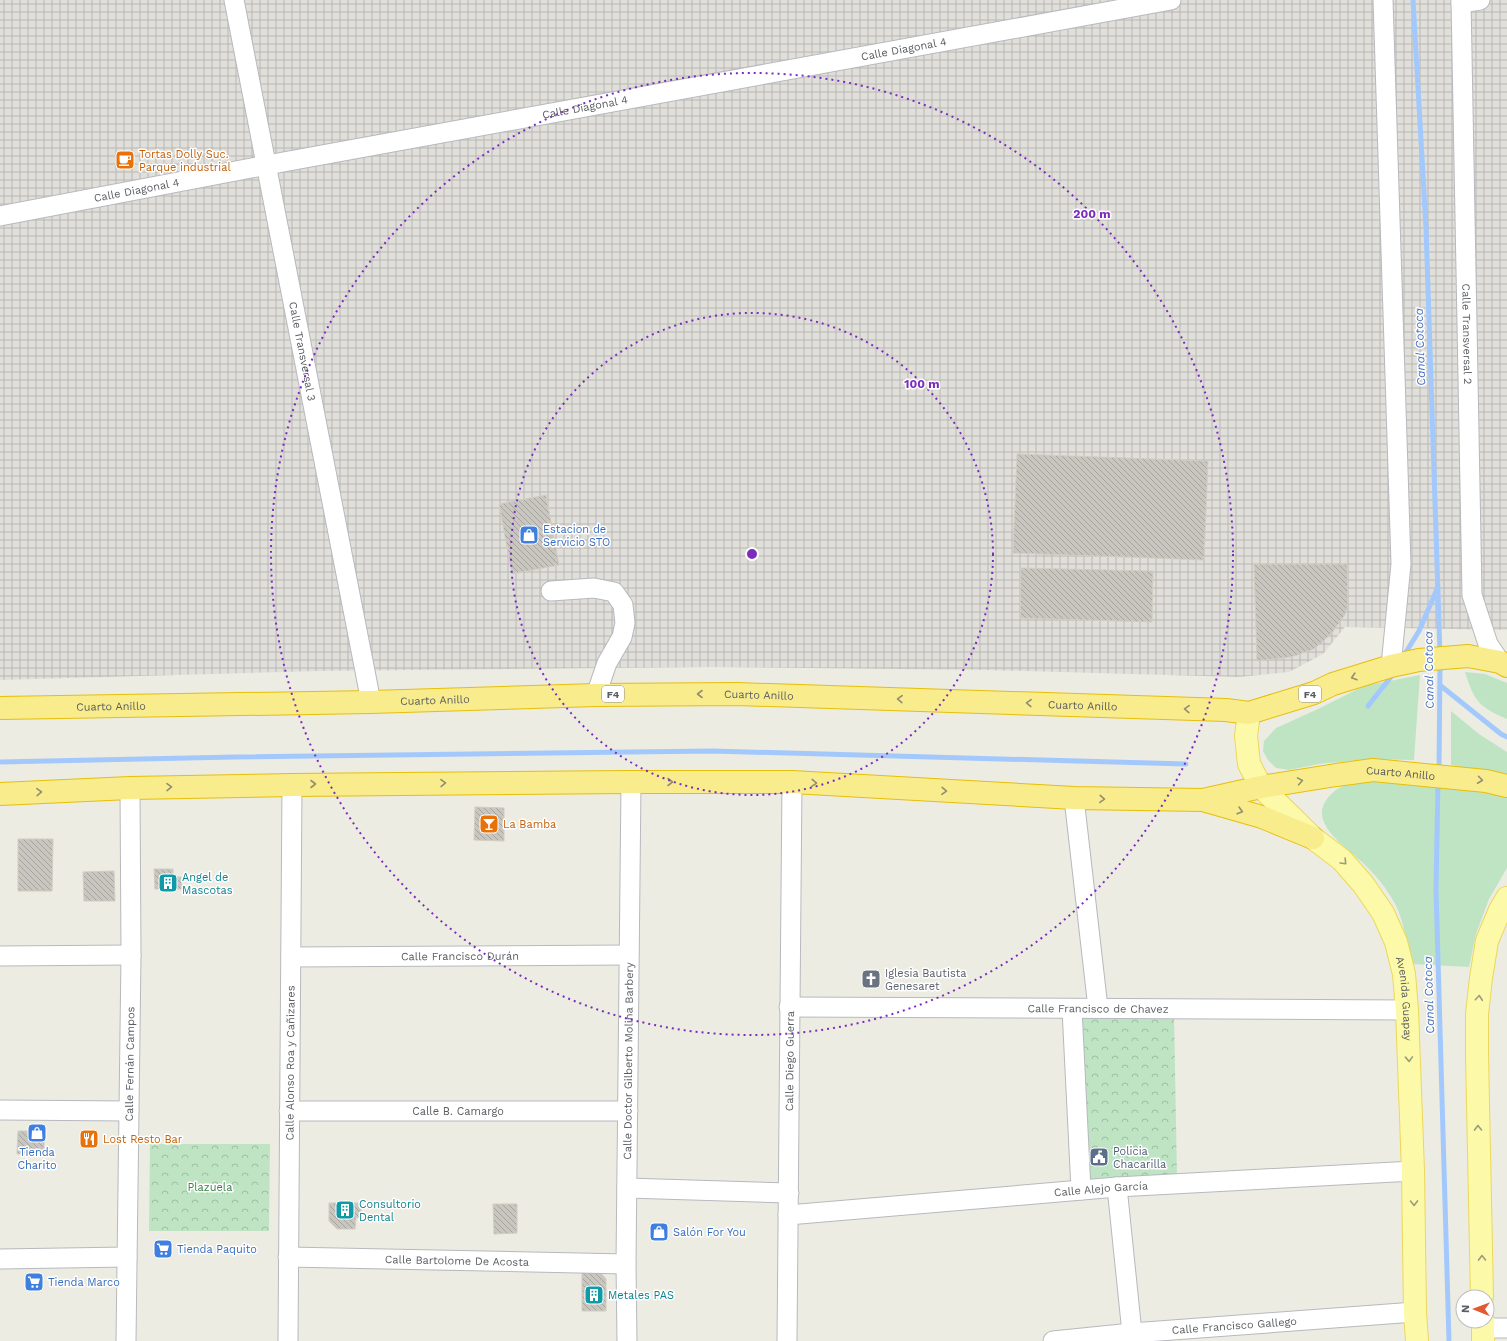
<svg xmlns="http://www.w3.org/2000/svg" width="1507" height="1341" font-family="'Work Sans',sans-serif">
<style>
.industrial{fill:url(#industrial-grid)}
.grass{fill:#bfe4c4}
.park{fill:url(#park-crowns)}
.lines{fill:none;stroke-linecap:round;stroke-linejoin:round}
.stream{stroke:#a3c9fc;stroke-width:5}
.building{fill:url(#building-back-hatch);stroke:#d1cec1}
.minor-casing{stroke:#b7b9be;stroke-width:21}
.major-casing{stroke:#ecd75c;stroke-width:24}
.highway-casing{stroke:#e6bf08;stroke-width:24}
.minor{stroke:#fff;stroke-width:19}
.major{stroke:#fcfaa8;stroke-width:22}
.highway{stroke:#f9ec8d;stroke-width:22}
.oneway{stroke:#928f71}
.oneway2{stroke:#9b9c7e}
.ring{fill:none;stroke:#7b2cbf;stroke-width:2;stroke-dasharray:2 4}
.labels{text-anchor:middle;stroke-width:3;stroke-linejoin:round;paint-order:stroke}
.shield{fill:#fff;stroke:#8c8e91;stroke-width:1}
.shield-label{font-size:10px;font-weight:bold;fill:#5a5d62}
.street-label{font-size:11px;fill:#5a5d62;stroke:#fff}
.food-label{font-size:11px;fill:#c56008;stroke:#fff;text-anchor:start}
.shop-label{font-size:11px;fill:#366cbe;stroke:#fff;text-anchor:start}
.culture-label{font-size:11px;fill:#0d838f;stroke:#fff;text-anchor:start}
.worship-label{font-size:11px;fill:#5b616d;stroke:#fff;text-anchor:start}
.service-label{font-size:11px;fill:#4e5e75;stroke:#fff;text-anchor:start}
.park-label{font-size:11px;fill:#388446;stroke:#fff}
.water-label{font-size:12px;font-style:italic;fill:#4771be;stroke:#fff}
.centre{fill:#7b2cbf;stroke:#fff;stroke-width:2}
.ring-label{font-size:12px;text-anchor:middle;font-weight:bold;fill:#7b2cbf;stroke:#fff;stroke-width:3;stroke-linejoin:round;paint-order:stroke}
</style>
<defs>
<pattern id="industrial-grid" width="8" height="8" patternUnits="userSpaceOnUse"><rect width="8" height="8" fill="#e0dfda"/><path d="M0 4h8M4 0v8" fill="none" stroke="#b9b8b4"/></pattern>
<pattern id="park-crowns" width="20" height="18" patternUnits="userSpaceOnUse"><rect width="20" height="18" fill="#bfe4c4"/><path d="M2 6a3 3 0 1 1 6 0M12 15a3 3 0 1 1 6 0" fill="none" stroke="#9ebca3"/></pattern>
<pattern id="building-back-hatch" width="6" height="6" patternUnits="userSpaceOnUse"><rect width="6" height="6" fill="#c8c6bf"/><path d="M-1 5l2 2M0 0l6 6M5-1l2 2" fill="none" stroke="#a5a49f"/></pattern>
</defs>
<rect width="100%" height="100%" fill="#edece2"/>
<path class="industrial" d="M0 0H1507V630L1345 627 1323 654 1289 672 1239 677 985 670 712 667 319 671 0 680Z"/>
<path class="grass" d="M1465 672 1485 674 1507 683V719C1479 707 1474 701 1465 672Z
M1420 675 1414 760 1367 759 1319 764 1289 770 1276 768 1268 760 1263 751 1264 741 1276 728 1318 709 1364 686Z
M1451 711 1479 734 1507 752V775L1451 765Z
M1364 781C1412 784 1460 787 1507 797V868L1489 899 1476 934 1469 967 1412 964C1408 947 1403 917 1394 902 1387 889 1377 877 1366 866 1351 850 1307 825 1327 799 1338 785 1348 784 1364 781Z"/>
<path class="park" d="M1174 1014 1177 1175 1085 1182 1078 1016Z
M150 1144H270L269 1231H149Z"/>
<g class="lines">
<path class="stream" d="M1413 0 1426 228 1440 654
M1403 657 1419 631 1437 589
M1441 686 1501 734 1507 737
M1368 706 1394 673
M0 762 235 757 712 751 1186 764
M1439 772 1440 664
M1438 782 1436 890 1449 1341"/>
</g>
<path class="building" d="M1017 454 1208 461 1204 560 1013 553Z
M546 495 559 565 512 574 499 504Z
M1254 564H1347L1348 606 1344 616 1331 634 1314 649 1291 657 1257 661Z
M1021 568 1153 571 1152 622 1020 618Z
M475 807 504 808V841L474 840Z
M18 839H53L52 891H18Z
M154 869H173V877H181L182 889H155Z
M114 871 115 901H84L83 872Z
M18 1131H44V1151H34L31 1154H17Z
M329 1203H361V1217L356 1218 355 1229H337L329 1221Z
M493 1204H517V1233L494 1234Z
M652 1224 666 1225V1239H652Z
M582 1271H599L606 1279V1311H582Z"/>
<g class="lines">
<defs>
<g id="minor">
<path id="s1" d="M234 0 371 702"/>
<path d="M1383 0 1401 564 1391 666"/>
<path id="s2" d="M1461 0 1472 595 1488 644 1500 662"/>
<path d="M1461 3 1480 0"/>
<path id="s3" d="M0 216 267 165 1171 0"/>
<path d="M551 591 594 588 614 592 623 605 625 623 622 637 607 663 596 695"/>
<path d="M1074 798 1098 1008"/>
<path d="M0 956 131 955"/>
<path id="s4" d="M291 957 629 955"/>
<path id="s5" d="M789 1007 1407 1010"/>
<path d="M1072 1009 1081 1190"/>
<path d="M0 1110 129 1111"/>
<path id="s6" d="M289 1111H628"/>
<path d="M1117 1187 1132 1333"/>
<path d="M627 1188 789 1193"/>
<path id="s7" d="M788 1215 1117 1187 1413 1171"/>
<path id="s8" d="M288 1257 626 1264"/>
<path d="M0 1259 127 1257"/>
<path d="M1483 1328H1507"/>
<path id="s9" d="M126 1341 131 955 130 788"/>
<path id="s10" d="M288 1341 292 785"/>
<path id="s11" d="M627 1341 626 1264 631 782"/>
<path id="s12" d="M787 1341 792 782"/>
<path id="s13" d="M1053 1341 1132 1333 1415 1312"/>
</g>
<g id="major">
<path id="s14" d="M1249 713 1246 736 1249 764 1261 787 1313 838 1342 860 1363 884 1383 913 1396 942 1404 974 1407 1010 1413 1171 1415 1312 1417 1341"/>
<path d="M1482 1297 1477 1055V1014L1481 978 1487 941 1500 910 1507 898"/>
<path d="M1483 1321V1341"/>
</g>
<g id="highway">
<path id="s15" d="M0 708 371 702 596 695 737 694 1226 710 1249 713 1314 693 1333 684 1391 666 1419 660 1468 656 1500 662 1507 666"/>
<path id="s16" d="M0 794 130 788 292 785 631 782H792L1074 798 1203 800 1261 787 1336 775 1373 770 1486 781 1507 786"/>
<path d="M1206 801 1262 817 1313 838"/>
</g>
</defs>
<use href="#minor" class="minor-casing"/>
<use href="#major" class="major-casing"/>
<use href="#highway" class="highway-casing"/>
<use href="#minor" class="minor"/>
<use href="#major" class="major"/>
<use href="#highway" class="highway"/>
</g>
<defs><path id="oneway-chevron" d="M-2-3.5L2.5 0L-2 3.5" fill="none" stroke-width="1.6" stroke-linecap="round" stroke-linejoin="round"/></defs>
<g class="oneway">
<use href="#oneway-chevron" transform="translate(1354 677) rotate(163)"/>
<use href="#oneway-chevron" transform="translate(700 694) rotate(180)"/>
<use href="#oneway-chevron" transform="translate(900 699) rotate(-178)"/>
<use href="#oneway-chevron" transform="translate(1029 703) rotate(-178)"/>
<use href="#oneway-chevron" transform="translate(1187 709) rotate(-178)"/>
<use href="#oneway-chevron" transform="translate(1480 780) rotate(7)"/>
<use href="#oneway-chevron" transform="translate(1300 781) rotate(-10)"/>
<use href="#oneway-chevron" transform="translate(670 782)"/>
<use href="#oneway-chevron" transform="translate(443 783) rotate(-1)"/>
<use href="#oneway-chevron" transform="translate(814 783) rotate(3)"/>
<use href="#oneway-chevron" transform="translate(313 784)"/>
<use href="#oneway-chevron" transform="translate(169 787) rotate(-1)"/>
<use href="#oneway-chevron" transform="translate(944 791) rotate(3)"/>
<use href="#oneway-chevron" transform="translate(39 792) rotate(-2)"/>
<use href="#oneway-chevron" transform="translate(1102 799) rotate(2)"/>
<use href="#oneway-chevron" transform="translate(1240 811) rotate(16)"/>
</g>
<g class="oneway2">
<use href="#oneway-chevron" transform="translate(1344 862) rotate(46)"/>
<use href="#oneway-chevron" transform="translate(1479 998) rotate(-85)"/>
<use href="#oneway-chevron" transform="translate(1409 1059) rotate(88)"/>
<use href="#oneway-chevron" transform="translate(1478 1128) rotate(-91)"/>
<use href="#oneway-chevron" transform="translate(1414 1203) rotate(89)"/>
<use href="#oneway-chevron" transform="translate(1482 1258) rotate(-91)"/>
</g>
<g class="ring">
<circle cx="752" cy="554" r="241"/>
<circle cx="752" cy="554" r="481"/>
</g>
<defs>
<symbol id="cafe-square" viewBox="-11 -11 22 22"><rect x="-9" y="-9" width="18" height="18" rx="4" fill="#e8710a" stroke="#fff"/><path d="M-5.5-4.5H6V0H3Q3 3.5 0 3.5H-2.5Q-5.5 3.5-5.5 0ZM3-3.2v2h1.7v-2ZM-6 4.5H4V6H-6Z" fill="#fff"/></symbol>
<symbol id="shop-square" viewBox="-11 -11 22 22"><rect x="-9" y="-9" width="18" height="18" rx="4" fill="#3f7fe0" stroke="#fff"/><path d="M-5-2.5h2.3a2.7 3.5 0 0 1 5.4 0H5L5.5 6h-11ZM-1.5-2.5h3a1.5 2.3 0 0 0-3 0Z" fill="#fff"/></symbol>
<symbol id="bar-square" viewBox="-11 -11 22 22"><rect x="-9" y="-9" width="18" height="18" rx="4" fill="#e8710a" stroke="#fff"/><path d="M-6-5H6L.8 .8V4.5H3.5V6h-7V4.5H-.8V.8Z" fill="#fff"/></symbol>
<symbol id="building-square" viewBox="-11 -11 22 22"><rect x="-9" y="-9" width="18" height="18" rx="4" fill="#0f9aa8" stroke="#fff"/><path d="M-4-6H4V6H1V3H-1V6H-4ZM-2.5-4.3h1.7v1.8h-1.7ZM.8-4.3h1.7v1.8H.8ZM-2.5-1h1.7V.8h-1.7ZM.8-1h1.7V.8H.8Z" fill="#fff"/></symbol>
<symbol id="church-square" viewBox="-11 -11 22 22"><rect x="-9" y="-9" width="18" height="18" rx="4" fill="#6b7280" stroke="#fff"/><path d="M-1.2-6h2.4v3.5h3.3v2.4h-3.3V6h-2.4V-.1h-3.3v-2.4h3.3Z" fill="#fff"/></symbol>
<symbol id="restaurant-square" viewBox="-11 -11 22 22"><rect x="-9" y="-9" width="18" height="18" rx="4" fill="#e8710a" stroke="#fff"/><path d="M-5-6h1v4h1v-4h1v4h1v-4h1v5L-1.5 .5V6h-2V.5L-5-1ZM5-6V6H3V1.5H1.5Q1.5-4 5-6Z" fill="#fff"/></symbol>
<symbol id="civic-square" viewBox="-11 -11 22 22"><rect x="-9" y="-9" width="18" height="18" rx="4" fill="#5c6f8a" stroke="#fff"/><path d="M-.6-6.5H3V-4.5H.6V-3L4-1V1h2V6H-6V1h2V-1L-.6-3ZM-1.2 2.5V6h2.4V2.5Z" fill="#fff"/></symbol>
<symbol id="supermarket-square" viewBox="-11 -11 22 22"><rect x="-9" y="-9" width="18" height="18" rx="4" fill="#3f7fe0" stroke="#fff"/><path d="M-6-5.5h2.5l.6 2H6L4.5 2H-2.5L-4.4-4H-6ZM-1.5 3.2a1.3 1.3 0 1 0 .1 0ZM3 3.2a1.3 1.3 0 1 0 .1 0Z" fill="#fff"/></symbol>
</defs>
<g fill-rule="evenodd">
<use href="#cafe-square" x="114" y="149" width="22" height="22"/>
<use href="#shop-square" x="518" y="524" width="22" height="22"/>
<use href="#bar-square" x="478" y="813" width="22" height="22"/>
<use href="#building-square" x="157" y="872" width="22" height="22"/>
<use href="#church-square" x="860" y="968" width="22" height="22"/>
<use href="#shop-square" x="26" y="1122" width="22" height="22"/>
<use href="#restaurant-square" x="78" y="1128" width="22" height="22"/>
<use href="#civic-square" x="1088" y="1146" width="22" height="22"/>
<use href="#building-square" x="334" y="1199" width="22" height="22"/>
<use href="#shop-square" x="648" y="1221" width="22" height="22"/>
<use href="#supermarket-square" x="152" y="1238" width="22" height="22"/>
<use href="#supermarket-square" x="23" y="1271" width="22" height="22"/>
<use href="#building-square" x="583" y="1284" width="22" height="22"/>
</g>
<g class="labels">
<g class="shield">
<rect x="602" y="686" width="22" height="16" rx="3"/>
<rect x="1299" y="686" width="22" height="16" rx="3"/>
</g>
<g class="shield-label">
<text x="613" y="698">F4</text>
<text x="1310" y="698">F4</text>
</g>
<g class="street-label">
<text dy="4" stroke="none"><textPath href="#s3" startOffset="919">Calle Diagonal 4</textPath></text>
<text dy="4" stroke="none"><textPath href="#s3" startOffset="595">Calle Diagonal 4</textPath></text>
<text dy="4" stroke="none"><textPath href="#s3" startOffset="139">Calle Diagonal 4</textPath></text>
<text dy="4" stroke="none"><textPath href="#s2" startOffset="334">Calle Transversal 2</textPath></text>
<text dy="4" stroke="none"><textPath href="#s1" startOffset="358">Calle Transversal 3</textPath></text>
<text dy="4" stroke="none"><textPath href="#s15" startOffset="759">Cuarto Anillo</textPath></text>
<text dy="4" stroke="none"><textPath href="#s15" startOffset="435">Cuarto Anillo</textPath></text>
<text dy="4" stroke="none"><textPath href="#s15" startOffset="1083">Cuarto Anillo</textPath></text>
<text dy="4" stroke="none"><textPath href="#s15" startOffset="111">Cuarto Anillo</textPath></text>
<text dy="4" stroke="none"><textPath href="#s16" startOffset="1404">Cuarto Anillo</textPath></text>
<text dy="4" stroke="none"><textPath href="#s4" startOffset="169">Calle Francisco Durán</textPath></text>
<text dy="4" stroke="none"><textPath href="#s14" startOffset="343">Avenida Guapay</textPath></text>
<text dy="4" stroke="none"><textPath href="#s5" startOffset="309">Calle Francisco de Chavez</textPath></text>
<text dy="4" stroke="none"><textPath href="#s11" startOffset="280">Calle Doctor Gilberto Molina Barbery</textPath></text>
<text dy="4" stroke="none"><textPath href="#s12" startOffset="280">Calle Diego Guerra</textPath></text>
<text dy="4" stroke="none"><textPath href="#s10" startOffset="278">Calle Alonso Roa y Cañizares</textPath></text>
<text dy="4" stroke="none"><textPath href="#s9" startOffset="277">Calle Fernán Campos</textPath></text>
<text dy="4" stroke="none"><textPath href="#s6" startOffset="169">Calle B. Camargo</textPath></text>
<text dy="4" stroke="none"><textPath href="#s7" startOffset="314">Calle Alejo García</textPath></text>
<text dy="4" stroke="none"><textPath href="#s8" startOffset="169">Calle Bartolome De Acosta</textPath></text>
<text dy="4" stroke="none"><textPath href="#s13" startOffset="182">Calle Francisco Gallego</textPath></text>
</g>
<g class="food-label">
<text x="139" y="158">Tortas Dolly Suc.<tspan x="139" dy="13">Parque industrial</tspan></text>
<text x="503" y="828">La Bamba</text>
<text x="103" y="1143">Lost Resto Bar</text>
</g>
<g class="shop-label">
<text x="543" y="533">Estacion de<tspan x="543" dy="13">Servicio STO</tspan></text>
<text x="37" y="1156" text-anchor="middle">Tienda<tspan x="37" dy="13">Charito</tspan></text>
<text x="673" y="1236">Salón For You</text>
<text x="177" y="1253">Tienda Paquito</text>
<text x="48" y="1286">Tienda Marco</text>
</g>
<g class="culture-label">
<text x="182" y="881">Angel de<tspan x="182" dy="13">Mascotas</tspan></text>
<text x="359" y="1208">Consultorio<tspan x="359" dy="13">Dental</tspan></text>
<text x="608" y="1299">Metales PAS</text>
</g>
<g class="worship-label">
<text x="885" y="977">Iglesia Bautista<tspan x="885" dy="13">Genesaret</tspan></text>
</g>
<g class="service-label">
<text x="1113" y="1155">Policia<tspan x="1113" dy="13">Chacarilla</tspan></text>
</g>
<g class="park-label">
<text x="210" y="1191">Plazuela</text>
</g>
<g class="water-label">
<text transform="translate(1420 347) rotate(-92)" y="4">Canal Cotoca</text>
<text transform="translate(1429 670) rotate(-91)" y="4">Canal Cotoca</text>
<text transform="translate(1429 995) rotate(-92)" y="4">Canal Cotoca</text>
</g>
</g>
<circle cx="752" cy="554" r="6" class="centre"/>
<g class="ring-label">
<text x="1092" y="218">200 m</text>
<text x="922" y="388">100 m</text>
</g>
<g transform="translate(1475 1309) rotate(271)"><circle r="19" fill="#ffffff" stroke="#bdbec0"/>
<path d="M0-3L7 15L0 10L-7 15Z" fill="#e25833"/>
<text y="-6" font-size="11" font-weight="bold" text-anchor="middle" fill="#5a5d62">N</text>
</g>
</svg>
